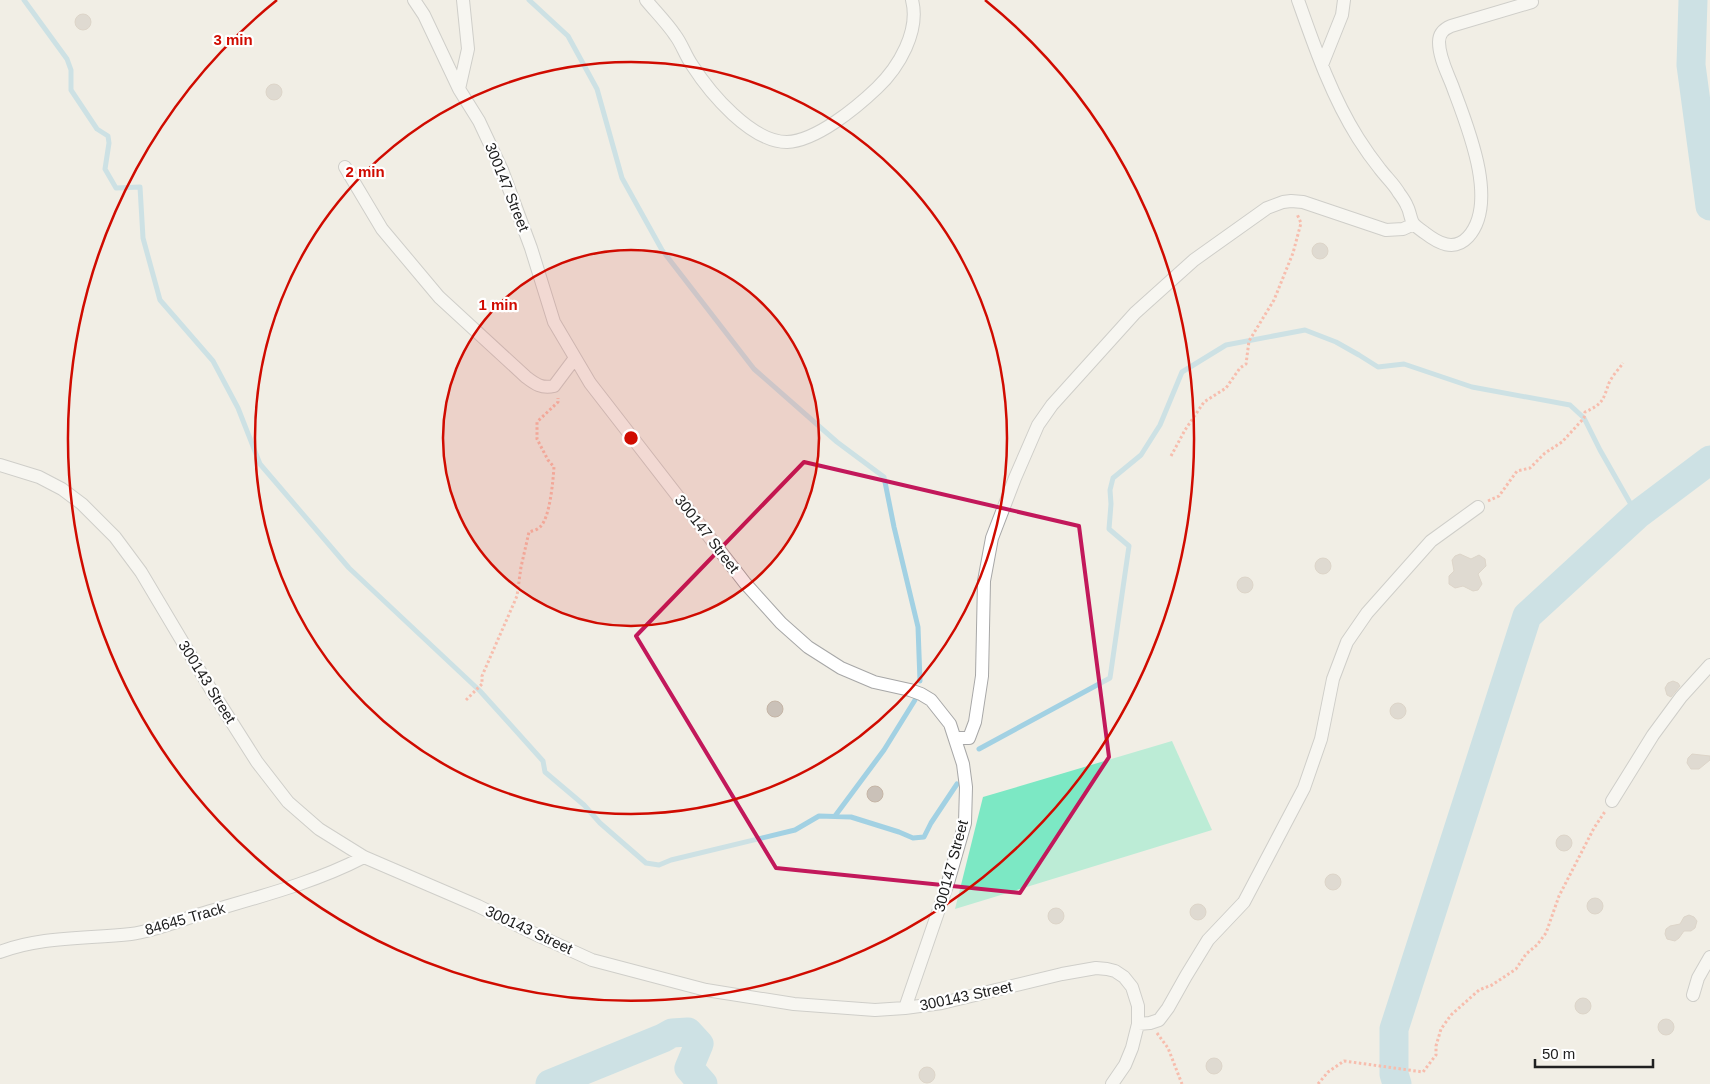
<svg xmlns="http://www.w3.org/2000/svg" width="1710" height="1084" font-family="Helvetica,sans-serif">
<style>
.pitch{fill:#7ce8c4}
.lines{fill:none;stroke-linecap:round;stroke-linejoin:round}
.stream{stroke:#a2d1e3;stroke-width:5}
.river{stroke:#a2d1e3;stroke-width:29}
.building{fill:#cac1b8;stroke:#c5b5a6}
.minor-casing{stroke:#a7a7a7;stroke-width:14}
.path{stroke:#ff8069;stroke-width:3;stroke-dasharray:2.5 2.5;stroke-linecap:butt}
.minor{stroke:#fff;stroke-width:12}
.marked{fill:none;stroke:#c2185b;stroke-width:4;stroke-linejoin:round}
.ring{fill:none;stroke:#d00b00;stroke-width:2.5}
.labels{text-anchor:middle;stroke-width:4.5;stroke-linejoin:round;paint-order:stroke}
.street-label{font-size:15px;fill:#202020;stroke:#fff}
.centre{fill:#d00b00;stroke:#fff;stroke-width:2.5}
.ring-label{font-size:15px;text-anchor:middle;font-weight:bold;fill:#d00b00;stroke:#fff;stroke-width:4.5;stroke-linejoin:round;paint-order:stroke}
</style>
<rect width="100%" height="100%" fill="#f1eee5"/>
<path class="pitch" d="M1172 741 1212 830 955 909 983 797Z"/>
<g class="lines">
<path class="stream" d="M24 0 67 59 71 70V90L97 129 108 136 109 143 105 169 116 188 140 187 143 238 160 300 213 361 238 408 260 464 349 568 480 691 543 761 545 772 584 805 600 823 646 863 659 865 671 860 795 830 819 816 851 817 899 832 913 838 924 837 931 823 957 784
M529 0 568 36 597 89 622 178 662 250 754 369 837 442 884 477 894 527 918 627 920 681
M979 749 1110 678 1129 546 1109 529 1111 504 1110 490 1113 478 1141 455 1160 425 1182 372 1226 345 1305 330 1336 342 1359 355 1378 367 1404 364 1472 387 1570 405 1584 418 1600 450 1637 515
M835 816 884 750 915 700"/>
<path class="river" d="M1693 0 1691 65 1710 206
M550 1084 663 1038 672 1033 688 1032 699 1044 689 1068 703 1084
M1397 1084 1394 1074V1029L1527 616 1637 515 1710 460"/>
</g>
<path class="building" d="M75 22a8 8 0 1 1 16 0a8 8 0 1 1-16 0Z
M266 92a8 8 0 1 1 16 0a8 8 0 1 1-16 0Z
M1312 251a8 8 0 1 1 16 0a8 8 0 1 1-16 0Z
M1460 554 1471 559 1479 555 1485 559 1486 566 1478 574 1482 584 1478 590 1473 591 1463 586 1455 588 1449 584V576L1454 571 1452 560 1455 556Z
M1315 566a8 8 0 1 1 16 0a8 8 0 1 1-16 0Z
M1237 585a8 8 0 1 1 16 0a8 8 0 1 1-16 0Z
M1673 681 1678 683 1680 686 1671 697 1667 695 1665 688 1668 683Z
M767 709a8 8 0 1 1 16 0a8 8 0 1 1-16 0Z
M1390 711a8 8 0 1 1 16 0a8 8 0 1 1-16 0Z
M1692 754 1710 756V760L1699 769H1691L1687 763 1688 758Z
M867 794a8 8 0 1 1 16 0a8 8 0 1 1-16 0Z
M1556 843a8 8 0 1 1 16 0a8 8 0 1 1-16 0Z
M1325 882a8 8 0 1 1 16 0a8 8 0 1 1-16 0Z
M1587 906a8 8 0 1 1 16 0a8 8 0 1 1-16 0Z
M1190 912a8 8 0 1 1 16 0a8 8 0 1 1-16 0Z
M1048 916a8 8 0 1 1 16 0a8 8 0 1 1-16 0Z
M1689 915 1694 917 1697 921 1695 928 1691 931H1684L1679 938 1675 941 1667 939 1665 934 1666 929 1670 926 1680 924 1684 917Z
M1575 1006a8 8 0 1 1 16 0a8 8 0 1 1-16 0Z
M1658 1027a8 8 0 1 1 16 0a8 8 0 1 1-16 0Z
M1206 1066a8 8 0 1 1 16 0a8 8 0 1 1-16 0Z
M919 1075a8 8 0 1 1 16 0a8 8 0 1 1-16 0Z"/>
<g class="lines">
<defs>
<path id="minor" d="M414 0 424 15 459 89 479 121 502 170 531 248 554 322 590 383 745 583 781 623 808 647 841 668 874 682 910 690 921 694 931 700 950 724 963 764 966 787 965 823 947 886 905 1008
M646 0C655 11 667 23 675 35 682 44 685 55 692 65 710 93 751 142 787 142 816 141 856 108 877 88 899 67 920 31 912 0
M1298 0C1315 48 1331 95 1358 138 1365 149 1372 159 1380 169 1386 177 1394 184 1399 193 1402 197 1405 201 1407 206 1410 211 1410 218 1413 223 1416 227 1421 230 1425 233 1438 243 1454 252 1468 237 1500 202 1466 123 1452 85 1447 72 1439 57 1439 42 1439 33 1444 29 1451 26L1532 2
M1322 65 1342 15 1344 0
M459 89 468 49 463 0
M345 167 382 229 439 297 526 377C535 384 542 389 554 386L575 358
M0 465 39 477 62 489 82 504 115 537 141 572 210 688 257 762 288 802 319 829 364 857 478 906 537 935 592 960 706 990 794 1004 875 1010 905 1008 942 1003 1062 974 1096 968 1107 969 1115 971 1124 977 1132 987 1138 1006V1024L1132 1048 1125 1065 1112 1084
M955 738H969L975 722 982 676 984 581 992 538 1015 478 1038 425 1052 405 1135 313 1194 260 1267 208 1283 202 1291 201 1303 202 1386 230 1403 229 1414 224
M1612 801 1653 735 1681 697 1710 665
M0 952C41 936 87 939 131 934 155 931 180 920 204 913 258 897 314 883 364 857
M1693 995 1698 978 1710 957
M1138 1024 1150 1023 1159 1020 1168 1008 1186 976 1208 940 1244 902 1304 788 1321 739 1333 679 1347 642 1367 613 1431 541 1478 507"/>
</defs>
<use href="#minor" class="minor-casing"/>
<path class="path" d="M1171 456 1185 430 1204 402 1226 388 1240 368 1246 364 1249 341 1274 300 1293 253 1301 223 1297 214
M1488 501 1499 496 1517 471 1530 468 1545 453 1562 442 1584 418 1585 412C1603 404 1603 400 1609 383 1612 376 1619 369 1623 363
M466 700 482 684V676L517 596 521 567 529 532C532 531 537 530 540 527 550 518 553 481 554 467L548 460 537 439V422L558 402V398
M1157 1033 1168 1048 1182 1084
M1318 1084 1328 1072 1344 1061 1423 1072 1436 1055V1046L1441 1029 1451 1015 1479 990 1492 985 1516 969 1526 954 1537 945 1546 933 1559 896 1594 828 1606 810"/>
<use href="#minor" class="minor"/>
</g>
<path d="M0 0H1710V1084H0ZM804 462 1079 526 1109 757 1020 893 776 868 636 636Z" fill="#f1eee5" fill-opacity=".55" fill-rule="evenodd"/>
<path class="marked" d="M804 462 1079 526 1109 757 1020 893 776 868 636 636Z"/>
<circle cx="631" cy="438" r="188" fill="#d00b00" fill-opacity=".12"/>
<g class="ring">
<circle cx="631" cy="438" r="188"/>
<circle cx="631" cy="438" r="376"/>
<path d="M985 0A563 563 0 1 1 277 0"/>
</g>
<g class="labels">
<g class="street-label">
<text transform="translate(507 187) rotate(68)" y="5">300147 Street</text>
<text transform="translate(707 534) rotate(52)" y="5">300147 Street</text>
<text transform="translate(207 682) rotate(58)" y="5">300143 Street</text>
<text transform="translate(951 866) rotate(-75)" y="5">300147 Street</text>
<text transform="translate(185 919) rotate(-16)" y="5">84645 Track</text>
<text transform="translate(529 930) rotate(25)" y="5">300143 Street</text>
<text transform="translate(966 996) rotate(-12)" y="5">300143 Street</text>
</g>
</g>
<circle cx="631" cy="438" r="8" class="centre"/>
<g class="ring-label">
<text x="233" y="45">3 min</text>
<text x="365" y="177">2 min</text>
<text x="498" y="310">1 min</text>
</g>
<path d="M1535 1059v8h118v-8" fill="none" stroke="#202020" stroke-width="2.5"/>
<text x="1542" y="1059" font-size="15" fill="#202020" stroke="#ffffff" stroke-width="4" paint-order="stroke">50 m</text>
</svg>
